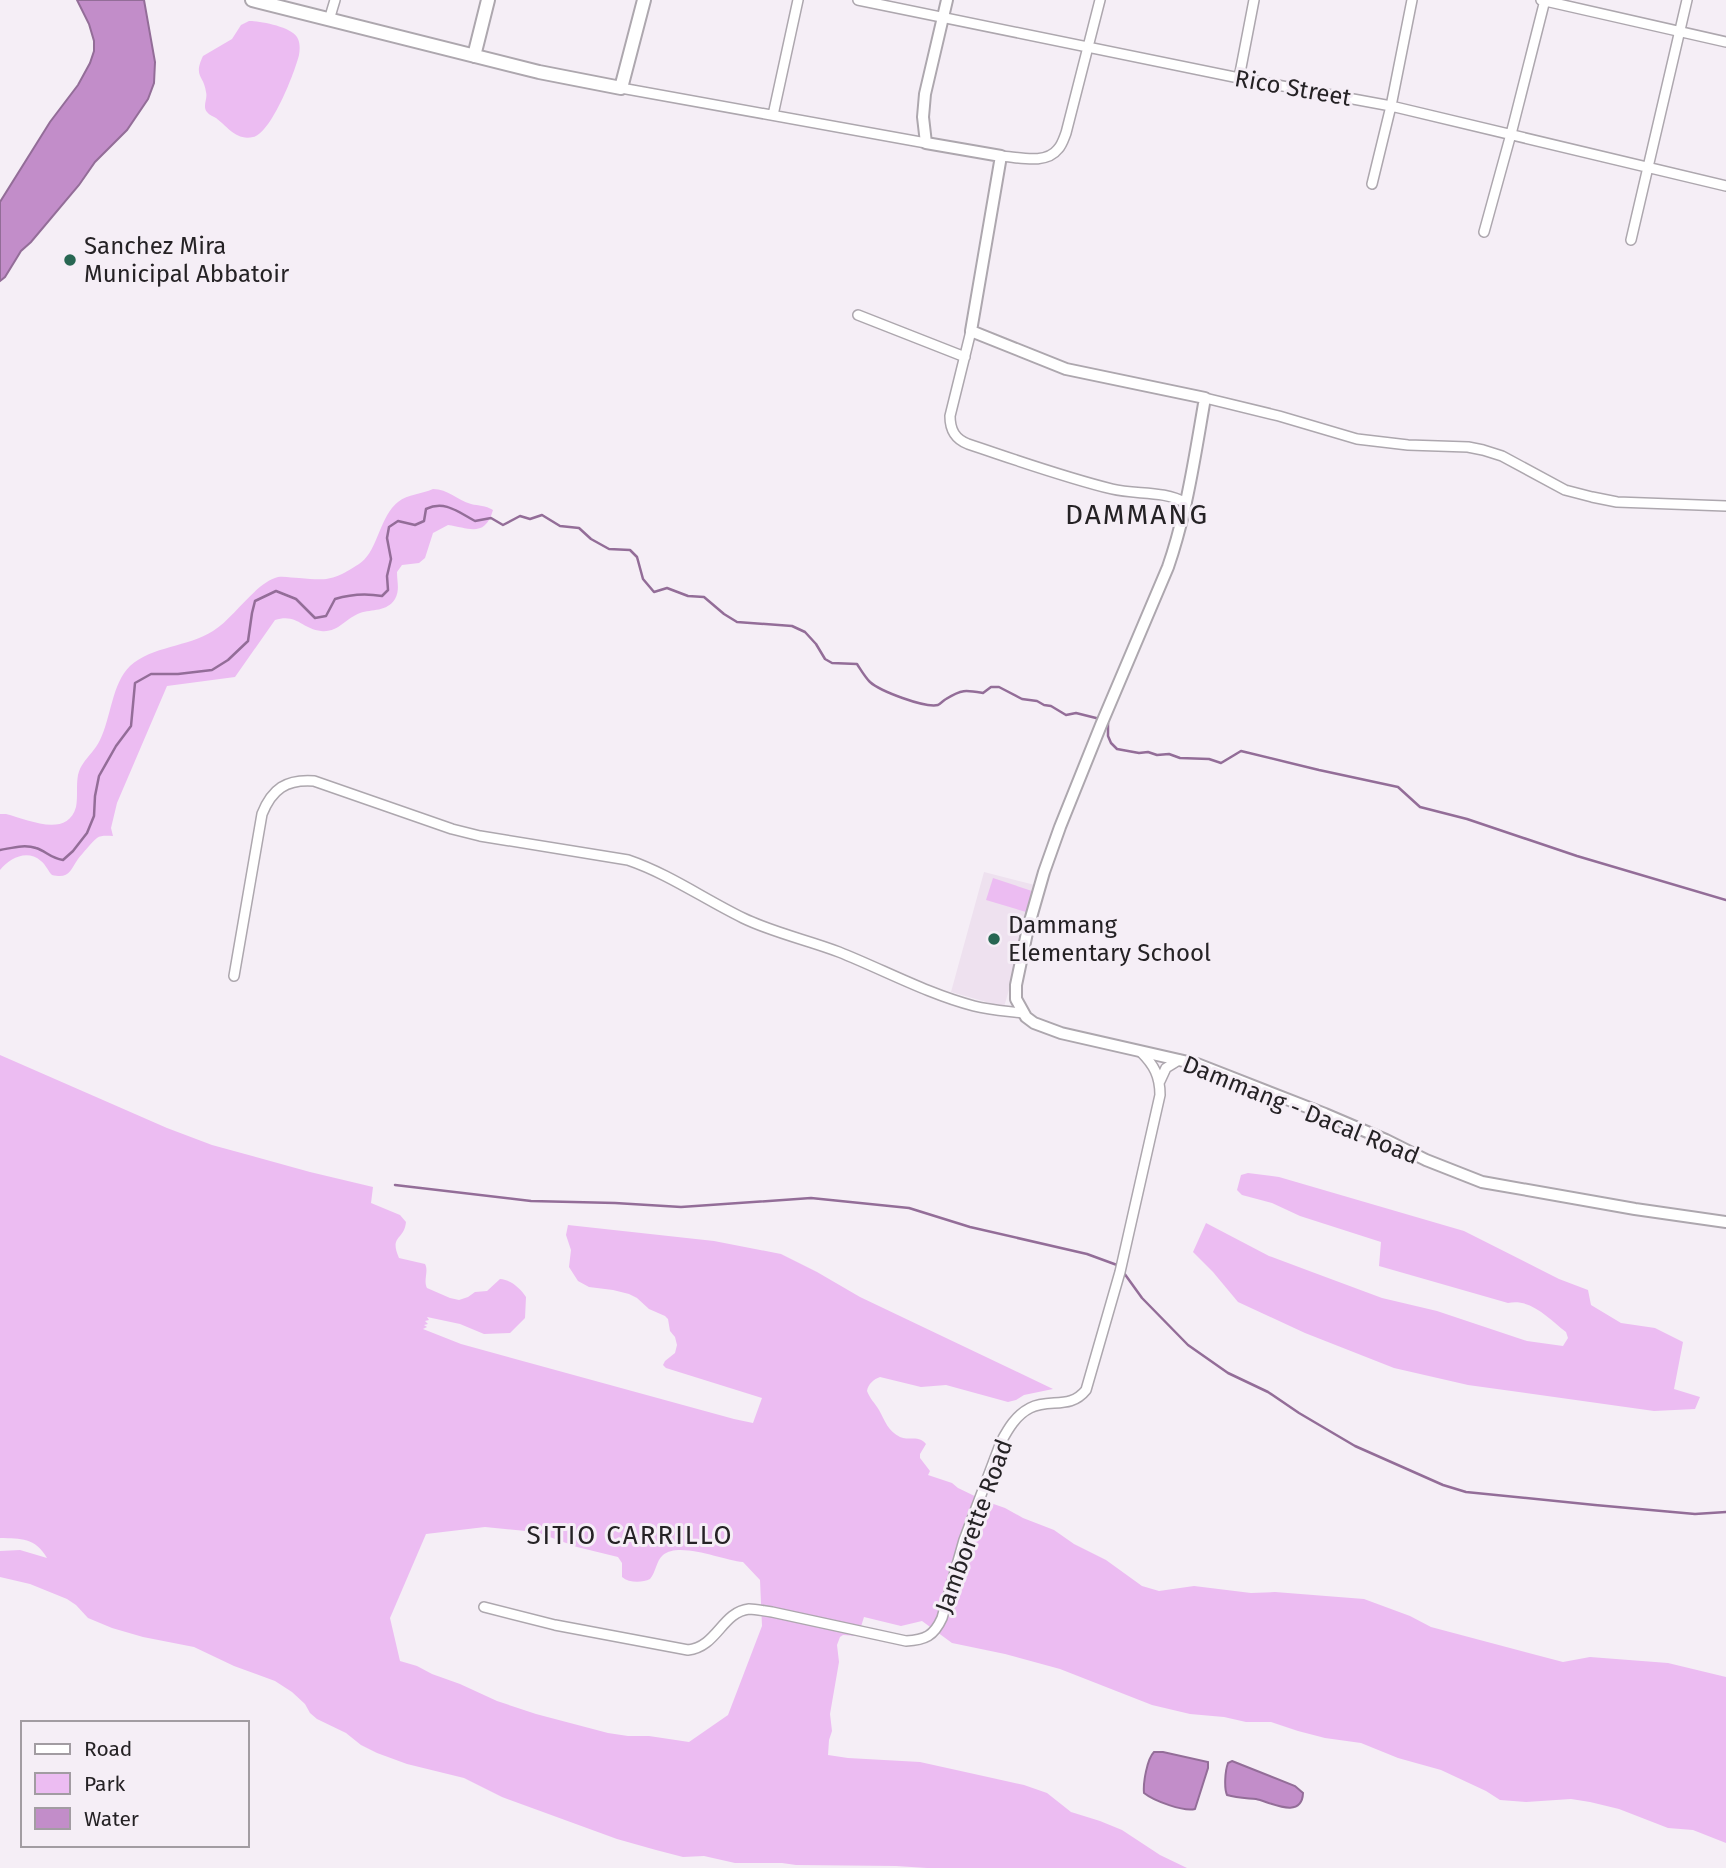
<svg xmlns="http://www.w3.org/2000/svg" width="1726" height="1868" font-family="'Fira Sans',sans-serif">
<style>
.built{fill:#eee1ef}
.green{fill:#ecbcf2;fill-rule:evenodd}
.water{fill:#c28dc9;stroke:#936d98;stroke-width:2}
.lines{fill:none;stroke-linecap:round;stroke-linejoin:round}
.stream{stroke:#936d98;stroke-width:2.5}
.minor-casing{stroke:#ada7ae;stroke-width:12}
.tertiary-casing{stroke:#ada7ae;stroke-width:14}
.secondary-casing{stroke:#ada7ae;stroke-width:16}
.minor{stroke:#fff;stroke-width:9}
.tertiary{stroke:#fff;stroke-width:10}
.secondary{stroke:#fff;stroke-width:12}
.poi-dot{fill:#276652;stroke:#f5eef6;stroke-width:2.5}
.labels{text-anchor:middle;stroke-width:6;stroke-linejoin:round;paint-order:stroke}
.street-label{font-size:24px;fill:#252225;stroke:#f5eef6}
.poi-label{font-size:24px;fill:#252225;stroke:#f5eef6;text-anchor:start}
.neighbourhood-label{font-size:26px;letter-spacing:2px;fill:#252225;stroke:#f5eef6}
.quarter-label{font-size:28px;letter-spacing:2px;fill:#252225;stroke:#f5eef6}
</style>
<rect width="100%" height="100%" fill="#f5eef6"/>
<path class="built" d="M984 872 1039 886 1004 1007 951 992Z"/>
<path class="green" d="M249 21C260 21 294 27 298 39 300 43 300 50 299 55 295 72 271 134 253 137 236 141 227 126 216 118 213 116 209 115 207 112 202 106 208 99 206 92 204 75 193 77 203 56L232 39 241 25Z
M433 489C448 489 457 500 471 504 479 506 485 505 493 510 485 538 469 528 448 525L433 533 425 558 419 563 402 565 397 572C397 582 400 590 395 599 387 612 372 609 360 613 346 618 338 633 321 631 302 629 297 613 275 620L235 677 167 686 117 803 111 828 113 836C108 836 101 835 97 838 91 843 83 853 78 859 70 871 69 879 52 875 48 871 46 865 41 861 27 849 10 858 0 870V814H6C27 819 67 839 76 807 78 796 76 786 78 775 81 761 94 753 100 740 111 718 112 683 130 666 152 646 188 647 213 631 234 618 255 583 278 577 285 576 293 578 299 578 329 581 334 580 359 564 378 552 379 517 398 502 408 494 422 494 433 489Z
M993 878 1032 891 1026 912 986 900Z
M0 1055 167 1128 212 1145 310 1172 373 1187 371 1203 400 1215 406 1222C404 1241 389 1235 399 1258L425 1264C429 1271 423 1280 427 1288L450 1298 459 1300 468 1297 475 1292 487 1291 500 1279C511 1280 520 1288 526 1297L525 1318 510 1333 484 1334 460 1324 427 1317 429 1320 425 1321 428 1324 424 1325 427 1327 423 1329 461 1344 734 1419 753 1423 762 1398 666 1368 663 1365 665 1361 675 1353 677 1345 675 1337 670 1331 668 1319 665 1316 649 1309 637 1298 629 1294 613 1290 589 1287 578 1281 569 1267 571 1250 566 1235 568 1225 714 1241 781 1254 817 1272 860 1297 1053 1389 1024 1395 1016 1400 1008 1402 946 1385 921 1387 880 1377C874 1379 868 1384 867 1391 870 1399 875 1403 879 1410 885 1421 888 1431 900 1437 911 1441 918 1435 926 1444L920 1454V1458L930 1471 928 1475 952 1483 958 1488 985 1501 1005 1508 1023 1518 1054 1530 1074 1544 1106 1560 1142 1586 1159 1591 1194 1586 1251 1593 1275 1592 1364 1599 1410 1616 1431 1627 1563 1662 1590 1657 1668 1663 1726 1677V1843L1693 1830 1668 1828 1619 1809 1590 1802 1571 1799 1526 1802 1500 1800 1486 1791 1441 1770 1398 1758 1361 1743 1325 1738 1298 1731 1271 1722H1246L1224 1717 1190 1714 1152 1705 1060 1669 1005 1654 952 1643 922 1621 901 1626 864 1617 858 1636 843 1635 840 1637 837 1645 839 1662 830 1714 832 1731 829 1740 828 1755 848 1758 920 1762 1024 1785 1047 1793 1071 1812 1100 1821 1122 1830 1160 1855 1187 1868H927L896 1866 796 1865 782 1863H735L704 1856 683 1857 656 1850 617 1839 502 1797 464 1778 407 1764 377 1753 361 1745 346 1733 317 1719 310 1713 305 1704 292 1692 275 1681 234 1666 194 1647 143 1637 112 1628 88 1618 76 1605 67 1599 30 1584 0 1577V1551L20 1550 47 1558C35 1537 21 1539 0 1538ZM485 1527 536 1532 577 1547 618 1557 622 1563V1577C629 1583 642 1583 650 1579 656 1572 656 1561 663 1555 680 1541 724 1561 743 1562L760 1580 762 1626 728 1715 689 1742 649 1736H628L608 1733 536 1714 497 1701 460 1684 432 1674 417 1666 400 1661 390 1618 426 1534Z
M1248 1173 1279 1177 1464 1231 1559 1279 1588 1290 1591 1305 1621 1323 1655 1328 1683 1342 1674 1389 1700 1397 1695 1409 1654 1411 1468 1385 1394 1368 1305 1333 1238 1302 1213 1272 1193 1252 1206 1223 1269 1256 1382 1298 1437 1311 1527 1341 1563 1346 1568 1338 1566 1332C1549 1319 1531 1298 1508 1303L1379 1266 1381 1242 1300 1216 1272 1203 1242 1195 1237 1190 1241 1175Z"/>
<path class="water" d="M77 0H144L155 62 154 83 148 99 127 130 95 162 79 185 31 242 21 251 5 277 0 281V202L50 122 78 85 90 63 94 51V41L89 24Z
M1154 1752H1163L1208 1762V1768L1195 1809C1184 1812 1154 1801 1144 1793 1143 1783 1147 1759 1154 1752Z
M1232 1761 1295 1786 1303 1793C1302 1820 1270 1802 1256 1799 1246 1798 1237 1798 1227 1795 1224 1788 1225 1771 1228 1763Z"/>
<g class="lines">
<path class="stream" d="M1106 722 1108 723V736L1111 743 1117 749 1139 753 1148 752 1157 755 1169 754 1180 758 1209 759 1221 763 1241 751 1319 770 1398 787 1420 807 1467 819 1577 856 1726 900
M0 850C12 848 24 844 36 848 46 851 50 858 63 860L73 851 87 833 94 816 95 796 99 776 116 746 131 726 135 683 151 674H178L212 670 228 660 248 641 252 613 255 601 276 591 296 599 315 618 326 616 335 599C351 594 365 593 382 596L388 590 387 576 391 559 387 538 389 527 398 521 415 525 424 521 426 509C445 500 458 512 475 521L491 518 503 525 520 516 530 519 542 515 560 526 579 528 591 539 609 549 630 550 637 557 643 579 654 592 667 588 688 596 704 597 724 614 737 622 792 626 805 632 816 644 825 659 832 663 857 664C861 670 865 677 870 682 880 691 924 708 938 705 940 704 944 700 946 699 962 689 966 690 983 693L991 687H999L1022 699 1037 701 1044 705 1051 706 1066 715 1076 713 1100 719
M395 1185 531 1201 615 1203 681 1207 811 1198 909 1208 970 1227 1087 1254 1117 1265
M1124 1273 1142 1298 1188 1345 1228 1373 1268 1392 1299 1413 1355 1446 1443 1485 1466 1492 1595 1505 1695 1514 1726 1512"/>
<defs>
<path id="minor" d="M858 0 1239 78 1391 106 1726 186
M1541 0 1726 42
M329 20 335 0
M1239 78 1254 0
M621 88 926 143
M773 115 798 0
M1001 156C1018 157 1046 165 1058 149 1062 145 1064 138 1066 133L1100 0
M1372 184 1391 106 1412 0
M1484 232 1511 134 1545 0
M1631 240 1687 0
M858 315 965 357
M971 331 950 416C950 430 955 439 968 444 1016 460 1063 477 1112 489 1137 495 1163 490 1186 503
M1205 398 1279 416 1357 439 1408 445 1468 447 1483 450 1502 456 1565 490 1592 497 1617 502 1726 506
M234 976 262 814C272 789 286 779 314 781L452 829 480 836 628 860C669 874 704 899 743 918 774 933 808 940 839 952 884 970 928 994 974 1006 990 1010 1006 1011 1022 1013
M1160 1081 1166 1068 1179 1060
M484 1607 555 1625 688 1650C717 1647 722 1612 749 1609 756 1609 764 1611 772 1612L906 1641C925 1640 934 1636 942 1618L964 1540 1001 1442C1008 1429 1016 1415 1030 1408 1050 1398 1070 1410 1086 1390L1120 1272 1160 1095C1160 1076 1154 1065 1141 1052"/>
<path id="tertiary" d="M947 0 925 94 923 117 926 143 1001 156 971 331 1066 369 1205 398C1195 455 1187 512 1168 567L1101 725 1060 827 1044 872 1028 928 1016 985V999L1026 1017 1034 1023 1061 1033 1197 1064 1325 1114 1386 1140 1426 1160 1482 1182 1635 1209 1726 1222"/>
<path id="secondary" d="M252 0 539 72 621 88 644 0
M474 56 488 0"/>
</defs>
<use href="#minor" class="minor-casing"/>
<use href="#tertiary" class="tertiary-casing"/>
<use href="#secondary" class="secondary-casing"/>
<use href="#minor" class="minor"/>
<use href="#tertiary" class="tertiary"/>
<use href="#secondary" class="secondary"/>
</g>
<g class="poi-dot">
<circle cx="70" cy="260" r="7"/>
<circle cx="994" cy="939" r="7"/>
</g>
<g class="labels">
<g class="street-label">
<text transform="translate(1293 88) rotate(10)" y="8">Rico Street</text>
<text transform="translate(1301 1110) rotate(22)" y="8">Dammang - Dacal Road</text>
<text transform="translate(974 1526) rotate(-70)" y="8">Jamborette Road</text>
</g>
<g class="poi-label">
<text x="84" y="254">Sanchez Mira<tspan x="84" dy="28">Municipal Abbatoir</tspan></text>
<text x="1008" y="933">Dammang<tspan x="1008" dy="28">Elementary School</tspan></text>
</g>
<g class="neighbourhood-label">
<text x="630" y="1544">SITIO CARRILLO</text>
</g>
<g class="quarter-label">
<text x="1137" y="524">DAMMANG</text>
</g>
</g>
<rect x="21" y="1721" width="228" height="126" fill="#f5eef6" stroke="#a29ca2" stroke-width="2"/>
<rect x="35" y="1744" width="35" height="10" fill="#ffffff" stroke="#a29ca2" stroke-width="2"/>
<text x="84" y="1756" font-size="21" fill="#252225">Road</text>
<rect x="35" y="1773" width="35" height="21" fill="#ecbcf2" stroke="#a29ca2" stroke-width="2"/>
<text x="84" y="1791" font-size="21" fill="#252225">Park</text>
<rect x="35" y="1808" width="35" height="21" fill="#c28dc9" stroke="#a29ca2" stroke-width="2"/>
<text x="84" y="1826" font-size="21" fill="#252225">Water</text>
</svg>
